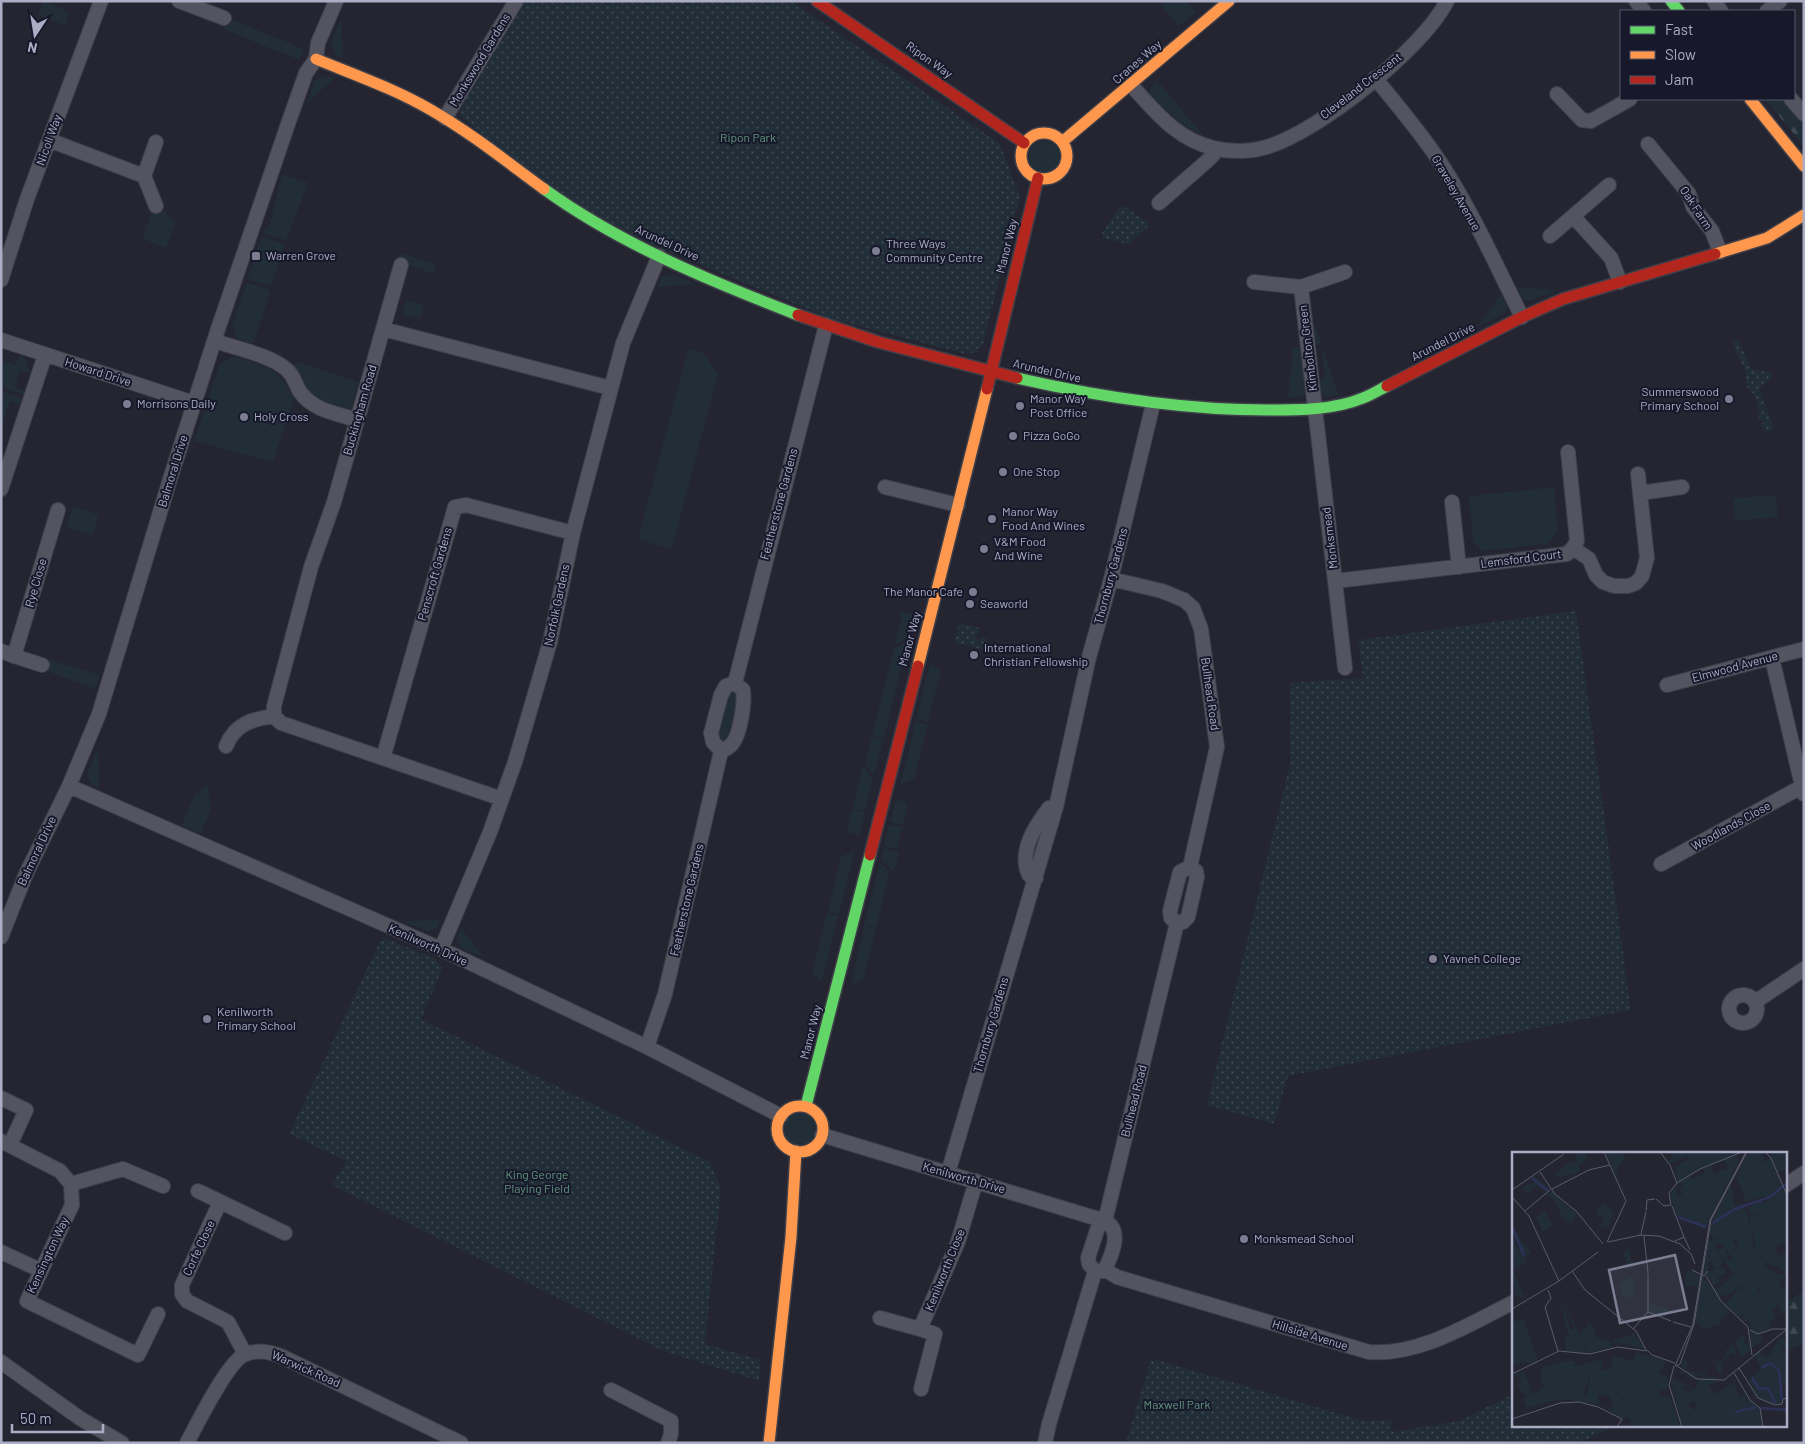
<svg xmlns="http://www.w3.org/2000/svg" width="1805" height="1444" font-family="Barlow,sans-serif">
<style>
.grass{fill:#212d37}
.forest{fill:url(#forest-firs)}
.park{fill:url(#park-dots)}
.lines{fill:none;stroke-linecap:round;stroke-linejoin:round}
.street-casing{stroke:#3e3f49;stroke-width:16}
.fast-casing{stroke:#3e3f49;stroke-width:14}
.slow-casing{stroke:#3e3f49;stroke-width:14}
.jam-casing{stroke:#3e3f49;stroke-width:14}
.street{stroke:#535460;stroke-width:14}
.fast{stroke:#63d668;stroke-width:11}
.slow{stroke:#ff974d;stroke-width:11}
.jam{stroke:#b3261e;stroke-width:11}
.poi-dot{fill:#7c7d91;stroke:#17192b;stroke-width:2}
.labels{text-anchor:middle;stroke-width:4;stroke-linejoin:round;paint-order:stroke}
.street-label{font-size:12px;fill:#abadc5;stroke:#17192b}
.park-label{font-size:12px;fill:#62967e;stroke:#17192b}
.poi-label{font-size:12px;fill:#abadc5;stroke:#17192b;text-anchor:start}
.inset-river{fill:none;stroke:#2c3157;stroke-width:2.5}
.inset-road{fill:none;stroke:#5a5b6c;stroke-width:1}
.view{fill:#7c7d91;fill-opacity:0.15;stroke:#7c7d91;stroke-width:2.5}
.inset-edge{fill:none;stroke:#abadc5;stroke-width:2.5}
</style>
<defs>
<pattern id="forest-firs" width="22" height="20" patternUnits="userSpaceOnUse" patternTransform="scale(1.25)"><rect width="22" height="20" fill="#212d37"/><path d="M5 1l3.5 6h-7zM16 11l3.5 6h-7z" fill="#3f4952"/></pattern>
<pattern id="park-dots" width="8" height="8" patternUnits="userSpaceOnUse" patternTransform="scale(1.25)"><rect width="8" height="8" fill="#212d37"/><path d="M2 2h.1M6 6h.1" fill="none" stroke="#3f4952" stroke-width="1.8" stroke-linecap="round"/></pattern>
</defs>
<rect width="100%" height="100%" fill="#242531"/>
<path class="grass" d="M43 1 70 12 65 25 38 15Z
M1166 1H1187L1196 12 1179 26 1161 5Z
M228 18 304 49 299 60 223 29Z
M341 19 343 58 335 55 331 42Z
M327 75 335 78 306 104 315 80Z
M1157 80 1204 136C1181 126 1166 111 1149 93L1151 86Z
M1029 157a16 16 0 1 1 32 0a16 16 0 1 1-32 0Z
M282 174 308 183 286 241 263 233 270 223Z
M159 206 176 223 166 248 142 239 152 210Z
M264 237 285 244 271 286 247 279 261 238Z
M399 253 436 264 433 274 397 261Z
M670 274 697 284 657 287 662 277Z
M248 283 268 289 270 293 253 344 237 339 232 325 245 286Z
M1516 287 1557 290 1530 301 1523 300Z
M1501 294 1508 307 1505 313 1476 328Z
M406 300 424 305 420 319 402 314Z
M1312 317 1339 395 1324 397 1319 389 1317 380 1325 378 1321 344 1314 345 1310 318Z
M1293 347H1304L1309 392 1301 397 1288 398Z
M688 349 703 353 718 374 672 549 640 540 639 535Z
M19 355 25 357 31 374 20 370 15 387 25 391 23 395 1 387V360L16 365Z
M234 356C269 368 275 365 294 399L273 462 194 441 220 363Z
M296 361 359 382 352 409 348 410C313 400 311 398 293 367Z
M2 391 22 398 20 404 10 401 1 428Z
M1554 487 1558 532 1547 544 1483 551 1473 541 1469 496Z
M1776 495 1778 517 1735 521 1733 498Z
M73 506 99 515 92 535 66 527Z
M897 610 914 615 909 638 894 645 902 617Z
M908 641 884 739 872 735 894 648Z
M46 659 100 675 96 689 43 670Z
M930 663 941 671 928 722 916 719Z
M731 691 740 696 731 738 722 743 715 734 725 695Z
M916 721 928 724 914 779 900 785Z
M871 737 883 740 874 776 865 764Z
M98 747 99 788 91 784 87 774Z
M863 766 873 779 865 811 853 808Z
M207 784 211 808 201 834 181 826 195 794Z
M896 799 908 803 903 825 890 822Z
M852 809 865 812 860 835 847 832Z
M889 824 902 827 897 849 884 846Z
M884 848 899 852 894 872 881 860Z
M855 851 839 914 828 911 841 856Z
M880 863 890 871 876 928 864 925Z
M827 913 838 916 822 981 812 973Z
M440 920 438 927 429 932 403 921Z
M864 926 876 929 863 980 851 984Z
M461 928 484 957 460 948 457 937Z
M783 1129a17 17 0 1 1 34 0a17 17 0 1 1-34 0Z"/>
<path class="forest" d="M1765 99H1785L1804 121V146Z
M1804 1291V1343L1786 1351V1302Z"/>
<path class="park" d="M524 1H791L996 141 1000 144 1020 196 983 344 977 352 965 354 829 318 662 249 587 211 484 137 462 117 458 109Z
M1124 206 1149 223 1148 227 1128 244 1103 238 1102 233 1119 208Z
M1738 339 1752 369 1771 373 1773 377 1759 388 1774 429 1765 433 1760 425 1765 421 1758 419 1759 409 1754 395 1746 386V372L1733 346 1734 341Z
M1576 611 1631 1010 1288 1076 1274 1124 1207 1105 1290 764V683L1363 678 1358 640Z
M959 623 980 628 975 639 980 640 981 637 988 639 985 650 954 642Z
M382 937 436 959 438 964 443 967 421 1019 710 1162 721 1188 705 1344 761 1360 759 1381 661 1350 332 1185 346 1161 289 1134Z
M1151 1358 1364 1421 1391 1420 1392 1432 1459 1421 1514 1394V1425H1615L1580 1443H1126Z"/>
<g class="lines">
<defs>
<path id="street" d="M179 1 224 18
M1636 1 1644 11
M1714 1 1721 11
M1767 11 1780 1
M1375 78C1398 106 1421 133 1440 162 1472 211 1496 265 1522 317
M1131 85C1155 111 1177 140 1214 148 1229 152 1248 152 1263 148 1315 135 1423 49 1447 1
M1557 94 1582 120 1591 121 1630 99
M1791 99 1804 114
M445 118 516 1
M49 140 144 176
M1648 144 1689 194 1693 207 1712 231 1720 252
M1159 203 1207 161 1213 155 1214 148
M156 206 144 176 156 142
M1573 216 1611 258 1620 282
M1550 236 1609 185
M1 280 27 199 101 1
M1254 282 1301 287 1345 668
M1301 287 1345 272
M383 329 401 265
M1 340 194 403
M215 341C235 348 270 355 286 369 294 375 295 384 300 392 314 411 336 413 357 420
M885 487 958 505
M1 489 45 355
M1640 493 1682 487
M1452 502 1459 567
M1573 548 1589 559 1596 575 1603 582 1614 586H1628L1636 583 1642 576 1647 558 1638 474
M1335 581 1567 554 1573 548 1577 541 1568 452
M1 651 14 656 58 510
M14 656 42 665
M1772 658 1804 794
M735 683 826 325
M735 683 743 690C745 702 740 737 731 745 728 748 724 750 721 751L713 742 711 733 721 695 726 686Z
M1667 685 1804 649
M226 746C235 724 252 719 274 716
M383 758 455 507 466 505 573 533
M69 786 441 949 647 1047 781 1116
M502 799 281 723 274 716V706L311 567 334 502 383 329 610 388
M1661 864 1801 787
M1036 878 1029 875C1018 852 1035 826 1049 808L1056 807
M1177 923 1171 918 1170 911 1180 872 1190 867
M1 937 26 874 69 786 99 714 171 476 217 332 289 121 306 73 316 59 318 43 336 1
M441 949 490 832 515 762 550 642 573 533 623 343 659 256
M1729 1009a14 14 0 1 1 28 0a14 14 0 1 1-28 0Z
M1755 1002 1804 969
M647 1047 665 994 721 751
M1 1098 26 1110 10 1145
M822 1135 1105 1221C1122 1230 1113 1252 1106 1267L1102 1271H1096
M1 1141 60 1171 71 1184 72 1205 27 1301 138 1355 158 1314
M948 1173 1056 807 1089 657 1111 579 1153 404
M71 1184 123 1169 163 1186
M1786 1185 1804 1173
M198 1191 285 1233
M220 1202 182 1285V1294L187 1301 228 1322 245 1354
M1 1252 40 1270
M1104 1269 1117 1277 1369 1352C1420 1356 1469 1324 1514 1302
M1095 1271 1089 1264 1088 1258 1099 1224 1105 1221 1177 923 1183 922 1188 917 1197 877 1196 871 1190 867 1217 747 1201 629 1193 608 1184 600 1162 591 1111 579
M880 1318 920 1329 958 1242 976 1181
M920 1329 935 1334 921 1389
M1 1362 81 1419 122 1443
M611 1390 671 1421V1434L668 1443
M187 1443C197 1424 229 1359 246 1354 259 1349 271 1352 283 1357L461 1443
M1045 1443 1049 1424 1095 1271"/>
<path id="fast" d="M1671 1 1679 11
M544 189C620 244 710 281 798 315
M1017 378C1100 397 1183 410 1269 410 1300 410 1334 410 1363 398 1371 395 1379 390 1387 386
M806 1106 870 855"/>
<path id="slow" d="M316 59C355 75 395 89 431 110 471 133 507 162 544 189
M1750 99 1804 166
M1021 156a23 23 0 1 1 46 0a23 23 0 1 1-46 0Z
M1062 142 1229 1
M1715 254 1767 238 1804 215
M918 666 987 389
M777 1129a23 23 0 1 1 46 0a23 23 0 1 1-46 0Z
M769 1443 791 1237 796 1151"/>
<path id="jam" d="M817 1 1024 143
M798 315 878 342 1017 378
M1387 386 1522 317 1563 299 1715 254
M987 389 1038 178
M870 855 918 666"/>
</defs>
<use href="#street" class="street-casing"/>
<use href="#fast" class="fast-casing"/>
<use href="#slow" class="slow-casing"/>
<use href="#jam" class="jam-casing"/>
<use href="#street" class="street"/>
<use href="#fast" class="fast"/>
<use href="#slow" class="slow"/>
<use href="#jam" class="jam"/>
</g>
<g class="poi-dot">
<circle cx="876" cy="251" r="5"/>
<rect x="251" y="251" width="10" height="10" rx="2.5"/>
<circle cx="1729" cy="399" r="5"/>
<circle cx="127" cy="404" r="5"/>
<circle cx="1020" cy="406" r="5"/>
<circle cx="244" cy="417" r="5"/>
<circle cx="1013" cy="436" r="5"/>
<circle cx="1003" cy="472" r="5"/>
<circle cx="992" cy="519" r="5"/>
<circle cx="984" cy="549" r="5"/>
<circle cx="973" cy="592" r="5"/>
<circle cx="970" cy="604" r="5"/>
<circle cx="974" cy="655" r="5"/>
<circle cx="1433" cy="959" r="5"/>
<circle cx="207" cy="1019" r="5"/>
<circle cx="1244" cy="1239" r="5"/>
</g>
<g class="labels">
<g class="street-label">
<text transform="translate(480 60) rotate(-59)" y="4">Monkswood Gardens</text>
<text transform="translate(929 60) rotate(35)" y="4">Ripon Way</text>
<text transform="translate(1137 62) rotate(-41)" y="4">Cranes Way</text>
<text transform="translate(1361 86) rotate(-38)" y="4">Cleveland Crescent</text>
<text transform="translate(49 140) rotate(-70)" y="4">Nicoll Way</text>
<text transform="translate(1456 193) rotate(60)" y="4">Graveley Avenue</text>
<text transform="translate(1696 208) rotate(57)" y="4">Oak Farm</text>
<text transform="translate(667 243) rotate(25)" y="4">Arundel Drive</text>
<text transform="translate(1007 246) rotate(-76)" y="4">Manor Way</text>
<text transform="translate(1443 342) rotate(-27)" y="4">Arundel Drive</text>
<text transform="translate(1308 348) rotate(-97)" y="4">Kimbolton Green</text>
<text transform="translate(1047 371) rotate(13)" y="4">Arundel Drive</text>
<text transform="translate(98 372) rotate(18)" y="4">Howard Drive</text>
<text transform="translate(360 410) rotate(-74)" y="4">Buckingham Road</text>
<text transform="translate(173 471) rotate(-73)" y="4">Balmoral Drive</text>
<text transform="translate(779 504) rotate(-75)" y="4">Featherstone Gardens</text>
<text transform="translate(1330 538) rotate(-97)" y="4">Monksmead</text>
<text transform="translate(1521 559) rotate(-7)" y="4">Lemsford Court</text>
<text transform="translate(435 574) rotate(-74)" y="4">Penscroft Gardens</text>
<text transform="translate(1111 576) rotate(-75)" y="4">Thornbury Gardens</text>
<text transform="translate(36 583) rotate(-74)" y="4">Rye Close</text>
<text transform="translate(557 605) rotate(-78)" y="4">Norfolk Gardens</text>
<text transform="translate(910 639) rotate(-75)" y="4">Manor Way</text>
<text transform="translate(1735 667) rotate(-15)" y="4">Elmwood Avenue</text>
<text transform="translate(1210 694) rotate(82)" y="4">Bullhead Road</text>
<text transform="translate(1731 826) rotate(-29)" y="4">Woodlands Close</text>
<text transform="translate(37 851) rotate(-65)" y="4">Balmoral Drive</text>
<text transform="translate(687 900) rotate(-77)" y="4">Featherstone Gardens</text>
<text transform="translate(428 945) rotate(24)" y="4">Kenilworth Drive</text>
<text transform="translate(991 1025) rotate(-74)" y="4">Thornbury Gardens</text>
<text transform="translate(811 1032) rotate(-76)" y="4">Manor Way</text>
<text transform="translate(1134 1101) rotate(-76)" y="4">Bullhead Road</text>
<text transform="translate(964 1178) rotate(16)" y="4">Kenilworth Drive</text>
<text transform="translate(199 1248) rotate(-65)" y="4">Corfe Close</text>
<text transform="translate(48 1255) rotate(-65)" y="4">Kensington Way</text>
<text transform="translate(945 1270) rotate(-68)" y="4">Kenilworth Close</text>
<text transform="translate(1310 1335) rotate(17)" y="4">Hillside Avenue</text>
<text transform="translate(306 1369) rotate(24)" y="4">Warwick Road</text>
</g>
<g class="park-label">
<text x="748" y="142">Ripon Park</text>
<text x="537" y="1179">King George<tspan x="537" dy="14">Playing Field</tspan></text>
<text x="1177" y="1409">Maxwell Park</text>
</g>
<g class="poi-label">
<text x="886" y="248">Three Ways<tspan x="886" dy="14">Community Centre</tspan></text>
<text x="266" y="260">Warren Grove</text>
<text x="1719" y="396" text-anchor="end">Summerswood<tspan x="1719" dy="14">Primary School</tspan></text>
<text x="1030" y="403">Manor Way<tspan x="1030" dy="14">Post Office</tspan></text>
<text x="137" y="408">Morrisons Daily</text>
<text x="254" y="421">Holy Cross</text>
<text x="1023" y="440">Pizza GoGo</text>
<text x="1013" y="476">One Stop</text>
<text x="1002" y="516">Manor Way<tspan x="1002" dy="14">Food And Wines</tspan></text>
<text x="994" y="546">V&amp;M Food<tspan x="994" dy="14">And Wine</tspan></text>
<text x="963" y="596" text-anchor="end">The Manor Cafe</text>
<text x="980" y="608">Seaworld</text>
<text x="984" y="652">International<tspan x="984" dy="14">Christian Fellowship</tspan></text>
<text x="1443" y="963">Yavneh College</text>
<text x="217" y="1016">Kenilworth<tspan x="217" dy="14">Primary School</tspan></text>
<text x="1254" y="1243">Monksmead School</text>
</g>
</g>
<g transform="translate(1512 1152)">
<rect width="275" height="275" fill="#242531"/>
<path d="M93 0H110L114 7 108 11 104 24ZM159 0H223L227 10 192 77 173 65 164 64 158 42 164 34 166 44 170 43 166 32 172 38 169 29 177 24 179 27 193 21 191 16 201 14 199 19 204 21 201 25 211 17 214 19 215 13 212 9 199 12 166 30 163 14 178 7 176 4 151 15 160 5ZM237 0H250L252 10 259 6 275 45V90L263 96 260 91 244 96 237 63 246 64 256 57 252 53 258 46 250 44 234 50 224 24ZM262 0H275V18L266 20 259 3ZM219 32 223 53 231 51 238 71 201 88 197 80 200 70ZM0 74 19 101 13 105 16 109 2 118 1 86 8 102ZM239 77 242 95 257 118 269 123 272 120 267 116 269 112 266 104 275 100V123L267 131 269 136 275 132V159L269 163 265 150 254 143 250 133 246 135 245 143 253 159 260 156 264 165 257 171 260 177 245 183H249L251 188 239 197V172L227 145 233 132 244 123 228 104 225 90V84ZM195 88 202 89 211 109 199 98 196 103 199 110 195 111 198 118H195L197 120 210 113 215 121 206 125 208 130 203 132 204 138 196 123 190 124V119L183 166 185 158 196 154 192 147 197 145 200 151 197 153 202 152 199 145 203 142 216 156 217 162 208 168V172L192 178 183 168 181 177 178 186 167 208 182 173 190 115 192 114ZM212 95 217 108 223 107 228 117 221 122 206 99ZM0 163 5 170 11 166 17 182 12 184 14 189 0 195ZM55 180 70 190 73 201 54 199 53 185 58 184ZM122 181 133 197 98 189 117 184ZM270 183 275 190V198L267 190 275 204V234H270V251L263 252 246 246 236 228 249 216 242 202 247 198 252 204 257 203ZM125 200 155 209 147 220 157 226 155 239 132 231 115 214 101 218 98 207 103 206 102 203 120 209ZM12 219 20 241 7 249 14 244 5 234 10 227 1 223ZM113 244 133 261 135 253 141 250 149 264 148 275H130L110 251Z" fill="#212d37"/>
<path d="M248 49 253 51 256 57 245 64 238 62 235 56ZM239 70 241 76 219 91 216 82ZM0 106 3 111 1 117 13 147 3 143ZM232 131 228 145 237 167 234 170 229 166 232 162 227 165 213 152ZM48 146 59 178 62 177 52 152 75 195 74 201 70 191 55 180ZM17 182 26 211H7L0 215V195L14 189 12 184ZM221 190 225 204 220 201 210 211V221H206L202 208 208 210 215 204 213 200ZM174 197 171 206 176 210 174 218 191 222 196 215 191 212 197 215 193 223 180 224 187 226 200 224 210 229H197L195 235 185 238V256L182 249 172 255V266L180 264 186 272 196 275H171L164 251 159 232V226L164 216 163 220 168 222 169 218 172 219 170 223 163 220 160 227 180 234H176L177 238 173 232 171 237 176 240 184 236 187 228H199L185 227V228L178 226 173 221 183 226 170 216 169 206ZM115 214 134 232 156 237 146 239 147 243 158 245 169 275H148L149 264 140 249 133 256V266L136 272 141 252 147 275H118V267L113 265 112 268 90 254 102 257 97 244 85 243 89 255 84 249 85 253 57 248 74 247 79 220ZM113 244 132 261V266L126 263 114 247V250L132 271 130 274 114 257 110 246Z" fill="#212d37" fill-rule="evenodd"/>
<path d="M62 0 76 3 69 13 66 12 69 17 63 22 46 26 43 21 60 9 66 10ZM23 24 37 36 36 40 25 34 16 42 9 35 23 31 18 26ZM40 39 65 62 60 72 53 70 41 46 33 43ZM91 50 102 60 96 77 91 74 86 78 92 68 83 61ZM33 59 41 74 31 80 24 65ZM216 82 244 123 218 142 207 145 209 149 185 158 190 125 204 138 228 117 209 91H202L201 88ZM256 91H260L263 96 269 111 267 116 252 110 246 101 244 96ZM118 96 119 108 124 110 121 116 112 115 101 120 115 110 110 101ZM202 97 212 111 202 117 196 103ZM175 116 188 124 186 135 173 133ZM119 125H121L122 142 112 147 106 132ZM250 133 254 143 265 150V155L253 159 247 153 245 143ZM136 151 157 157 153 166 137 160ZM77 170 85 179 82 184 98 189 100 196 76 201 67 183ZM233 183 232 191H237L239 198 230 205 222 189ZM86 208H91L89 220H79L72 241 74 247 39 249 15 256 11 247 35 233 29 232V216L53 209H63V214ZM187 228 210 229 196 233 202 242 222 231 228 244 233 241 236 247 231 250 238 248 248 256 251 275H171L159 230 167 248 184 258 183 235Z" fill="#212d37"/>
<path class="inset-river" d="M20 26 36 39M166 65 194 75M201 71 223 57 258 45 275 31M0 75 12 103M249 216 258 211 267 218 270 247M240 225 247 237 256 236 263 251M249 256 275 258M223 260 244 255"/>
<path class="inset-road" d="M92 0 114 49 95 90M148 0 158 13 165 31M234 0 198 68 181 172 163 214 168 212 182 172 199 68 235 0M253 0 259 6 275 43M28 20 42 41 65 60 91 92M40 37 77 18 98 13M0 38 52 2M0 45 17 64 47 129M144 47 152 54 159 53M159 53 157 41 165 31 188 17 230 0M160 54 172 85M13 59 38 38M134 59 135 48 143 47M129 82 134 60M127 83 147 84 168 92 179 102 183 112M132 84 136 121M163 89 172 85 178 98M96 90 129 83M180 118 192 124 196 119M60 119 73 138 124 179 134 198M194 124 209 149 236 175 240 203M47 129 86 100M36 138 39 146 33 155 46 199M0 157 47 129M136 160 159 169M161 170 179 175M121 177 136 160V122M238 178 246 182 261 177H274M138 201 135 198 140 203 163 211M162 214 157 233 170 275M165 214 185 227 212 228 275 177M227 216 246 246 263 253 270 252 271 247 275 246M222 221 238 248 248 256 251 275M0 222 47 199 78 202 106 195 135 199M0 267 48 251 67 250 86 255 110 267 105 275"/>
<path class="view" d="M163 103 175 157 108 171 97 118Z"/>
<rect width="275" height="275" class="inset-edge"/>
</g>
<rect width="1805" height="1444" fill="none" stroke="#abadc5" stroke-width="5"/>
<rect x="1620" y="10" width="175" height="90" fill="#17192b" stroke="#525469"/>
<rect x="1630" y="26" width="25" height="8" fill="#63d668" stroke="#525469"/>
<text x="1665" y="35" font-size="15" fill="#abadc5">Fast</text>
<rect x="1630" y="51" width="25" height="8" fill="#ff974d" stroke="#525469"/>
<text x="1665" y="60" font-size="15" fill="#abadc5">Slow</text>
<rect x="1630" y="76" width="25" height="8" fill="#b3261e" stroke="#525469"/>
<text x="1665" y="85" font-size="15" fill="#abadc5">Jam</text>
<g transform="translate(35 35) rotate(192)" stroke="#17192b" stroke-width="4" paint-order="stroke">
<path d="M0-4L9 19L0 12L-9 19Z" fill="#abadc5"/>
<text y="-8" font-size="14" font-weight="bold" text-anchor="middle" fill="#abadc5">N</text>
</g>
<path d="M12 1424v8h91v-8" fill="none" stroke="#abadc5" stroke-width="2.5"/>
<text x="20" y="1424" font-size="15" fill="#abadc5" stroke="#17192b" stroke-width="4" paint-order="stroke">50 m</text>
</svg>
